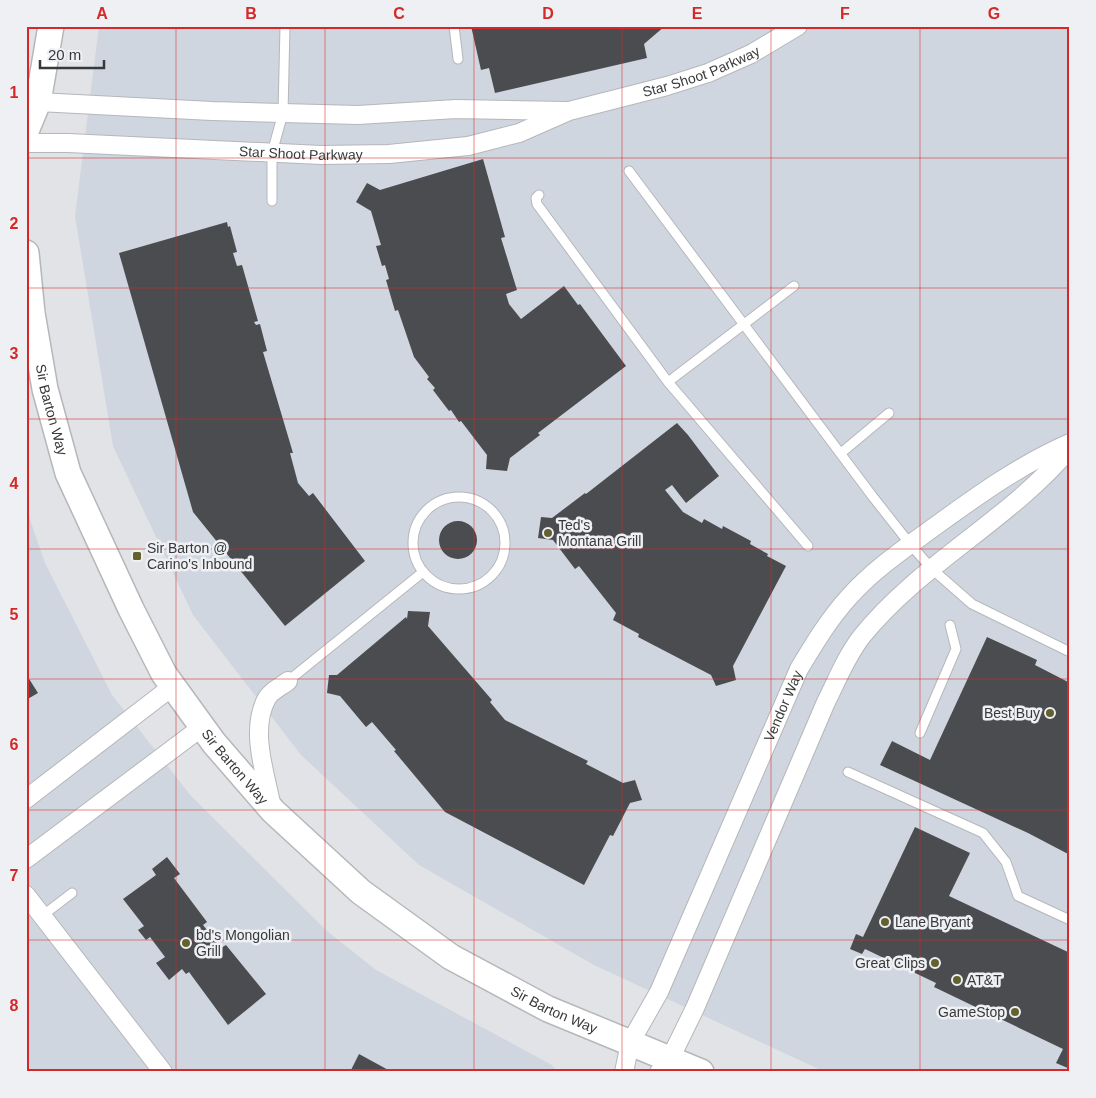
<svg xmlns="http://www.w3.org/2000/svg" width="1096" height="1098" font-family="Helvetica,sans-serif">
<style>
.built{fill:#d0d6df}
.building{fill:#4b4c4f}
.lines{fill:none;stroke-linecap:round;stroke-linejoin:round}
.lane-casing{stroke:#b5b7ba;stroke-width:11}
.street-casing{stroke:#b5b7ba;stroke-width:20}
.secondary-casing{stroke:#b5b7ba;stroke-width:28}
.lane{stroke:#fff;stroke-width:9}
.street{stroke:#fff;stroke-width:18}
.secondary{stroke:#fff;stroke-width:25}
.grid{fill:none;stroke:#d62828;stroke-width:1;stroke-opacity:0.55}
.poi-dot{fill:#63622f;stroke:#eef0f4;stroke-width:2}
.labels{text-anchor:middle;stroke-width:5;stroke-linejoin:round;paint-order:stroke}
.street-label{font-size:14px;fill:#38393a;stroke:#eef0f4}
.poi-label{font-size:14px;fill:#38393a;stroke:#eef0f4;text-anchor:start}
.neatline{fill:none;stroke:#d62828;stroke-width:2}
.grid-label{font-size:16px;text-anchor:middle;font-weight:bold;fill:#d62828}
</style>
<rect width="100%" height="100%" fill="#e1e3e6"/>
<path class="built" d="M99 26H1070V1072H825L594 965 419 865 301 755 193 615 113 446 75 216Z
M26 508 45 563 112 695 191 796 327 931 376 970 552 1065 557 1072H26Z"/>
<path class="building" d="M471 26H665L644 44 647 58 495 93 489 68 481 70Z
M483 159 505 237 501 238 517 290 506 294 509 304 521 319 564 286 578 305 580 304 626 366 538 433 540 435 510 458 507 471 486 469 487 455 461 421 459 422 451 410 449 411 433 390 435 388 427 379 429 377 414 357 398 310 395 311 386 280 389 279 385 265 382 266 376 246 381 245 371 211 356 202 367 183 380 190Z
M227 222 228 227 230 226 237 252 233 253 237 266 242 265 258 321 254 322 256 325 260 324 267 351 263 352 293 453H290L298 483 309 496 313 493 365 561 285 626 193 512 119 253Z
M677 423 688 435 719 476 686 503 672 485 665 490 683 512 702 523 704 519 722 529 723 526 751 541 750 544 768 554 767 556 786 566 733 666 736 680 716 686 711 675 638 637 639 634 613 620 616 613 579 566 575 569 553 540 538 538 541 517 552 518 585 493 586 494Z
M439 540a19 19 0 1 1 38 0a19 19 0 1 1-38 0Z
M408 611 430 612 428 626 492 700 490 702 505 720 588 761 586 764 623 783 635 780 642 800 630 803 613 836 610 835 584 885 445 812 394 751 396 750 372 722 366 727 340 696 327 693 329 675H337L406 617 407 619Z
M987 637 1037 660 1035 665 1070 683V855L1028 833 880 765 892 741 930 760Z
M26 674 38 693 26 700Z
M915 827 970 853 949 896 1070 953V1069L1056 1063 1063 1049 934 987 936 983 865 949 862 954 850 949 856 934 863 937Z
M167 857 180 874 174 878 207 922 203 925 221 948 226 945 266 994 228 1025 189 972 186 974 182 969 169 980 156 963 165 957 150 937 146 940 138 930 144 926 123 899 156 875 152 869Z
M359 1054 392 1072H350Z"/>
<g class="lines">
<defs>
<path id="lane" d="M454 26 458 59
M629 171 873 497 910 544 932 569 972 604 1070 652
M539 195 536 198 537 204 668 382 808 546
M272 201V153L283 113 285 26
M668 382 794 286
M841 453 889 413
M413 543a46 46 0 1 1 92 0a46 46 0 1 1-92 0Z
M288 681 423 572
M920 733 956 649 950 625
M848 772 983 833 1006 862 1018 896 1070 920
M42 916 72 893"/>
<g id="street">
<path d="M38 102 212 111 358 115 456 109 567 111"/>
<path id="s1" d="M26 143H68L321 155 389 154 468 146 519 133 569 111 667 86 708 73 751 54 798 26"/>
<path d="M26 799 173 686"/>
<path d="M272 808C266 775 249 730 267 698 271 691 282 686 288 681"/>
<path d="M26 859 202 727"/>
<path d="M26 895 163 1072"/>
<path id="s2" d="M624 1072 630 1043 659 992 799 669C814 644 829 619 849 597 874 569 904 549 934 527 977 496 1021 464 1070 443"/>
<path d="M659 1072 670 1059 695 1008 826 702C837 680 847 655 862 636 921 563 1010 520 1070 448"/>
</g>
<g id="secondary">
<path d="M26 131 38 102 51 26"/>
<path id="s3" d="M26 253 32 313 45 389 68 473 131 609 164 674 214 743 273 811 361 892 451 957 548 1009 701 1072"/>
</g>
</defs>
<use href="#lane" class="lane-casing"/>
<use href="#street" class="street-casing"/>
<use href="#secondary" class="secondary-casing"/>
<use href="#lane" class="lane"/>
<use href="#street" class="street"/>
<use href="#secondary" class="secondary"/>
</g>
<path class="grid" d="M176 26V1072M325 26V1072M474 26V1072M622 26V1072M771 26V1072M920 26V1072M26 158H1070M26 288H1070M26 419H1070M26 549H1070M26 679H1070M26 810H1070M26 940H1070"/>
<g class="poi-dot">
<circle cx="548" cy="533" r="5"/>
<rect x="132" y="551" width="10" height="10" rx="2.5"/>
<circle cx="1050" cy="713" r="5"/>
<circle cx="885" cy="922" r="5"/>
<circle cx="186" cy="943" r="5"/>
<circle cx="935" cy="963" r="5"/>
<circle cx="957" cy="980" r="5"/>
<circle cx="1015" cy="1012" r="5"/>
</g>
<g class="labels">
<g class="street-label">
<text dy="5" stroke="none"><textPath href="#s1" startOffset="688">Star Shoot Parkway</textPath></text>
<text dy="5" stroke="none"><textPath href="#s1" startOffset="275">Star Shoot Parkway</textPath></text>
<text dy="5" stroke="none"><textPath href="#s3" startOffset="159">Sir Barton Way</textPath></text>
<text dy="5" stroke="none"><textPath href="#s2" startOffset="400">Vendor Way</textPath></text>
<text dy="5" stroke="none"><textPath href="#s3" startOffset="564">Sir Barton Way</textPath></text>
<text dy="5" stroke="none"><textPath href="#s3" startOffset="969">Sir Barton Way</textPath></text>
</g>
<g class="poi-label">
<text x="558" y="530">Ted's<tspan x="558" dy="16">Montana Grill</tspan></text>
<text x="147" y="553">Sir Barton @<tspan x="147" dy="16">Carino's Inbound</tspan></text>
<text x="1040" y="718" text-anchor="end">Best Buy</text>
<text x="895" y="927">Lane Bryant</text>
<text x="196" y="940">bd's Mongolian<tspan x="196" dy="16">Grill</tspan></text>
<text x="925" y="968" text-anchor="end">Great Clips</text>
<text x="967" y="985">AT&amp;T</text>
<text x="1005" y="1017" text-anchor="end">GameStop</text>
</g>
</g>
<rect width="1096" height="1098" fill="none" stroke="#eef0f4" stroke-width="55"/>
<path d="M40 60v8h64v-8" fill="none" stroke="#38393a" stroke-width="2.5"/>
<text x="48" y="60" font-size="15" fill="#38393a" stroke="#eef0f4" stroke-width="4" paint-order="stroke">20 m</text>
<rect x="28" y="28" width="1040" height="1042" class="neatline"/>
<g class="grid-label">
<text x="102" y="19">A</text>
<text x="251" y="19">B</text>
<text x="399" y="19">C</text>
<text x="548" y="19">D</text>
<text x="697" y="19">E</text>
<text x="845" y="19">F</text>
<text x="994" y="19">G</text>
<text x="14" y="98">1</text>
<text x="14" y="229">2</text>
<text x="14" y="359">3</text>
<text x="14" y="489">4</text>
<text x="14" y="620">5</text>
<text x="14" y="750">6</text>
<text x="14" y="881">7</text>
<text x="14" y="1011">8</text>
</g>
</svg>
